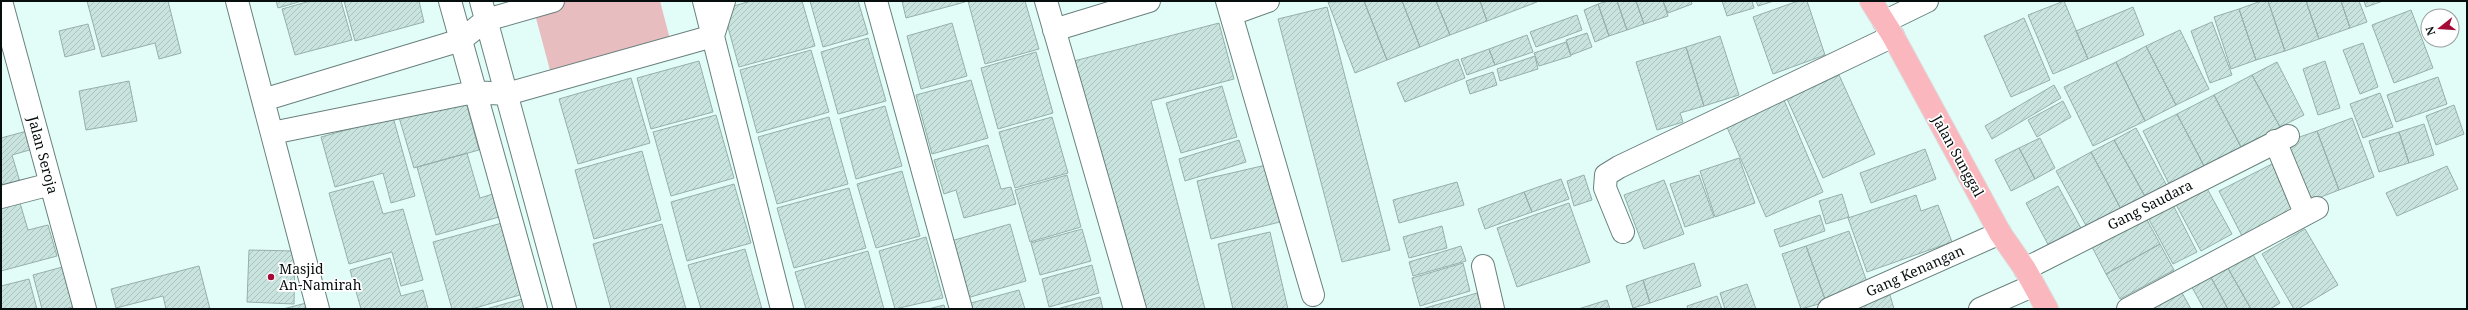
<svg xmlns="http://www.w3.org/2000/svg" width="2468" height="310" font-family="'Noto Serif',serif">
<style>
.pitch{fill:#e8bdbf}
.building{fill:url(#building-hatch);stroke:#96afaa}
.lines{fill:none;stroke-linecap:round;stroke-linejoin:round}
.minor-casing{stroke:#69817d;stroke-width:24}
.major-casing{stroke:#dcdddd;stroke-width:24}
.minor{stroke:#fff;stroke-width:22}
.major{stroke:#fab7bd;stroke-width:22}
.poi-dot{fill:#a50936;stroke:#fff;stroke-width:1.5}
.labels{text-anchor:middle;stroke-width:3.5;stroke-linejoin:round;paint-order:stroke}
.street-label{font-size:14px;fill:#070f0e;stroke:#fff}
.poi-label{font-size:14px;fill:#070f0e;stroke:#fff;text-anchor:start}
</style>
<defs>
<pattern id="building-hatch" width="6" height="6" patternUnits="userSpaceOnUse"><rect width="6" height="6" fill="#c9e3de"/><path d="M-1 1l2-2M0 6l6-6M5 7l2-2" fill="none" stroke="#abc2bd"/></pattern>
</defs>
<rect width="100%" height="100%" fill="#e2fdf8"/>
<path class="pitch" d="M555 1H660L671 43 551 74 533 7Z"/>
<path class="building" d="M87 1H168L181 53 159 59 155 43 102 57Z
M276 1H302L278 8Z
M310 1H341L352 40 295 55 282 9Z
M344 1H419L424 22 355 41Z
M751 1H802L815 46 739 67 723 9Z
M810 1H858L868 34 823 47Z
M902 1H965V2L906 18Z
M968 1H1025L1039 49 985 64Z
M1364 1H1402L1420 47 1387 60Z
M1364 1 1387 60 1355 73 1328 2Z
M1402 1H1436L1450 35 1420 47Z
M1436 1H1480L1487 21 1450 35Z
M1480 1H1536L1537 2 1487 21Z
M1608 1H1617L1627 30 1609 36 1598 4Z
M1617 1H1636L1644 24 1627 30Z
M1636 1H1663L1668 16 1644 24Z
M1663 1H1691L1692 4 1668 13Z
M1722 1H1752L1754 8 1727 16Z
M1756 1H1774L1758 6Z
M1798 1H1807L1825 55 1773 74 1753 17Z
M2064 1 2088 59 2053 74 2028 15Z
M2261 1H2268L2285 51 2256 60 2239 9Z
M2268 1H2306L2319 39 2285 51Z
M2306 1H2341L2350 28 2319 39Z
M2341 1H2359L2367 22 2350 28Z
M2364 1H2383L2366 7Z
M1598 4 1609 36 1595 42 1584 10Z
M1327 7 1390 250 1342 262 1278 19Z
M2133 7 2144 35 2088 59 2076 31Z
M2239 9 2256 60 2231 69 2214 17Z
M2411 10 2433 68 2394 83 2372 25Z
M1577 15 1582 30 1536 47 1530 32Z
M2024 18 2050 80 2011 97 1984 36Z
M2212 22 2232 75 2210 83 2191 31Z
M952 23 967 76 921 89 907 36Z
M1219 23 1234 79 1151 101 1205 309H1139L1074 61Z
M88 24 95 49 65 57 59 31Z
M2180 30 2209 89 2176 105 2146 46Z
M1587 33 1592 47 1571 55 1566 40Z
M1527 35 1533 52 1495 65 1489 49Z
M1720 36 1739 95 1704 106 1686 47Z
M868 38 886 101 838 114 821 52Z
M1566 42 1571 56 1539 66 1534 53Z
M2363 43 2378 87 2360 94 2343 50Z
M2146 46 2176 105 2145 121 2116 62Z
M1686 47 1704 106 1680 113 1683 122 1657 130 1636 62Z
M1489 49 1495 65 1467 75 1461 59Z
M811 50 829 112 757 133 740 70Z
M1036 52 1053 113 998 129 981 68Z
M1535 56 1538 69 1500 81 1497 69Z
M1458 59 1465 78 1405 102 1397 83Z
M699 61 713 112 651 129 637 78Z
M2325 61 2340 108 2318 115 2303 69Z
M2116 62 2145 121 2093 146 2064 87Z
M2277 62 2304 115 2280 127 2252 75Z
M1493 72 1497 85 1470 94 1466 81Z
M1839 75 1875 154 1823 178 1787 99Z
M2252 75 2280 127 2241 147 2214 95Z
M2438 77 2447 104 2396 122 2387 95Z
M631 78 650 143 578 164 559 99Z
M971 80 988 138 932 154 916 95Z
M129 81 137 121 86 130 79 91Z
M2054 85 2061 98 1992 139 1985 126Z
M1222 86 1237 137 1181 153 1166 103Z
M2380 93 2393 127 2363 138 2350 104Z
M464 95 479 150 414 168 398 114Z
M2214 95 2241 147 2204 166 2177 114Z
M1784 100 1823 192 1766 217 1726 125Z
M2063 101 2071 117 2037 137 2028 120Z
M2454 105 2464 134 2436 145 2426 116Z
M885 106 902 166 856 179 840 119Z
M2177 114 2204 166 2169 184 2143 131Z
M716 115 734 178 671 196 653 132Z
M393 117 415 196 391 203 383 173 335 187 321 137Z
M829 117 848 184 777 204 758 137Z
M1052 117 1068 173 1015 188 999 132Z
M2352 118 2374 177 2339 190 2317 131Z
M2424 124 2434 155 2409 163 2399 132Z
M2136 128 2168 188 2147 200 2114 140Z
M27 131 33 149 12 155 20 182 1 187V138Z
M2317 131 2339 190 2308 202 2285 142Z
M2399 132 2409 163 2379 172 2369 141Z
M2040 138 2055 168 2035 179 2019 148Z
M1239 140 1246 162 1185 181 1179 159Z
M2114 140 2147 200 2123 213 2091 152Z
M988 145 1001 189 1011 187 1016 204 964 218 956 190 944 194 934 160Z
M2019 148 2035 179 2011 191 1995 160Z
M1925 149 1936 179 1871 203 1860 173Z
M642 151 661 220 594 239 575 170Z
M2091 152 2123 213 2089 231 2056 171Z
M467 153 480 198 499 192 506 215 436 235 417 167Z
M1739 158 1755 203 1715 217 1700 171Z
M2272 164 2295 210 2242 236 2219 191Z
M1266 165 1280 222 1211 239 1197 181Z
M2447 166 2458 189 2397 216 2386 193Z
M902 171 920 236 876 248 857 184Z
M1067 175 1081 227 1030 242 1015 190Z
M1584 175 1592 200 1574 206 1567 181Z
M1699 175 1714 217 1685 227 1670 184Z
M1561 179 1569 199 1532 212 1524 192Z
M1664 180 1684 234 1644 249 1624 195Z
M373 181 383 214 403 209 423 280 401 286 392 252 349 264 329 193Z
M1457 182 1464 205 1399 223 1393 200Z
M2204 183 2232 234 2201 251 2173 199Z
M734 184 751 243 687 261 671 202Z
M2058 186 2083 232 2051 250 2026 203Z
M849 188 866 248 794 268 777 208Z
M1524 192 1532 212 1485 229 1478 209Z
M1842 194 1849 217 1826 224 1819 201Z
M1916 195 1921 211 1938 205 1952 242 1867 272 1848 218Z
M2171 201 2197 252 2173 264 2146 214Z
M20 203 28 230 48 225 57 256 1 271V208Z
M1569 203 1590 262 1517 287 1497 228Z
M1820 215 1825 231 1780 247 1774 230Z
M2145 216 2160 244 2106 274 2091 245Z
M502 223 523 294 472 309H452L433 242Z
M662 224 686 309H611L593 244Z
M1010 224 1026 281 967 298 951 241Z
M1442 226 1447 248 1409 258 1403 237Z
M1082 229 1091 261 1040 275 1031 243Z
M2305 229 2338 285 2298 309H2294L2262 254Z
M1849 231 1869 288 1826 302 1806 246Z
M1270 232 1288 309H1233L1218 244Z
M926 237 943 298 895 309 879 251Z
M2160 244 2174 270 2120 299 2106 274Z
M1461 246 1466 261 1413 276 1409 262Z
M1806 246 1826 302 1801 309 1782 254Z
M745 249 762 309H701L688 265Z
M2250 249 2280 303 2270 309H2251L2225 263Z
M249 250 295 251 294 304 247 302Z
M868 251 884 309H806L795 272Z
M390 258 401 296 423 290 428 309H361L350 270Z
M1463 263 1470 291 1420 306 1412 278Z
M1694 263 1701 286 1650 303 1643 280Z
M2225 263 2251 309H2228L2208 272Z
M1092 265 1099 293 1049 307 1042 279Z
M66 266 76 306 65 309H42L33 275Z
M199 266 210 309H166L163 296 116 308 111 289Z
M2208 272 2228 309H2204L2189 282Z
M29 279 37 309H1V286Z
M1643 280 1650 303 1633 308 1626 286Z
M1747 284 1756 309H1725L1720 293Z
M1019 290 1025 309H973L971 303Z
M2181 291 2191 309H2150Z
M1477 293 1482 309H1422Z
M1890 295 1894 309H1852Z
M1717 296 1722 309H1688L1687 306Z
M1100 297 1103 309H1057Z
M522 299 525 309H486Z
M1607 300 1610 309H1578Z
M310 302 312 309H283Z
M944 305 945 309H928Z"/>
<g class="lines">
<defs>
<path id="minor" d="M1 1 85 309
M237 1 318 309
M450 1 536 309
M481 1 565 309
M704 1 782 309
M876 1 961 309
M1046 1 1135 309
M1227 1 1313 295
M1232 14 1268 1
M1884 22 1927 1
M1054 30 1149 1
M263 100 461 40 486 20 553 1
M272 133 474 92 507 94 713 36 724 1
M2275 141 2305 213
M1 197 51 184
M1623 232 1605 188 1606 175 1619 167 1893 36
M1483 266 1493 309
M2025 269 2288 136
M1829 309 2000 233
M1980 309 2032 286
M2128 309 2317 208"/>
<path id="major" d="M1871 1 1893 36 2000 233 2025 269 2047 309"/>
</defs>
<use href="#minor" class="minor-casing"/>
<use href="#major" class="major-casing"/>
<use href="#minor" class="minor"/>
<use href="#major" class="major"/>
</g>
<circle class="poi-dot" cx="271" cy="277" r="4"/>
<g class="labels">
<g class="street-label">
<text transform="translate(43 155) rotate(75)" y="5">Jalan Seroja</text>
<text transform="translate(1958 156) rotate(61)" y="5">Jalan Sunggal</text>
<text transform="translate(2150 205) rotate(-27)" y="5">Gang Saudara</text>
<text transform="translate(1915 271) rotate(-24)" y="5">Gang Kenangan</text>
</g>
<g class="poi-label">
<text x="279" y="274">Masjid<tspan x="279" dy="16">An-Namirah</tspan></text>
</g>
</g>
<rect width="2468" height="310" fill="none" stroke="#070f0e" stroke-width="4"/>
<g transform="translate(2440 28) rotate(253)"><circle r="19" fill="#ffffff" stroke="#9c9f9f"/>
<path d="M0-3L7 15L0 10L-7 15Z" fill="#a50936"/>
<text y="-6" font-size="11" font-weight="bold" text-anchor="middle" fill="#070f0e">N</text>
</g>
</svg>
